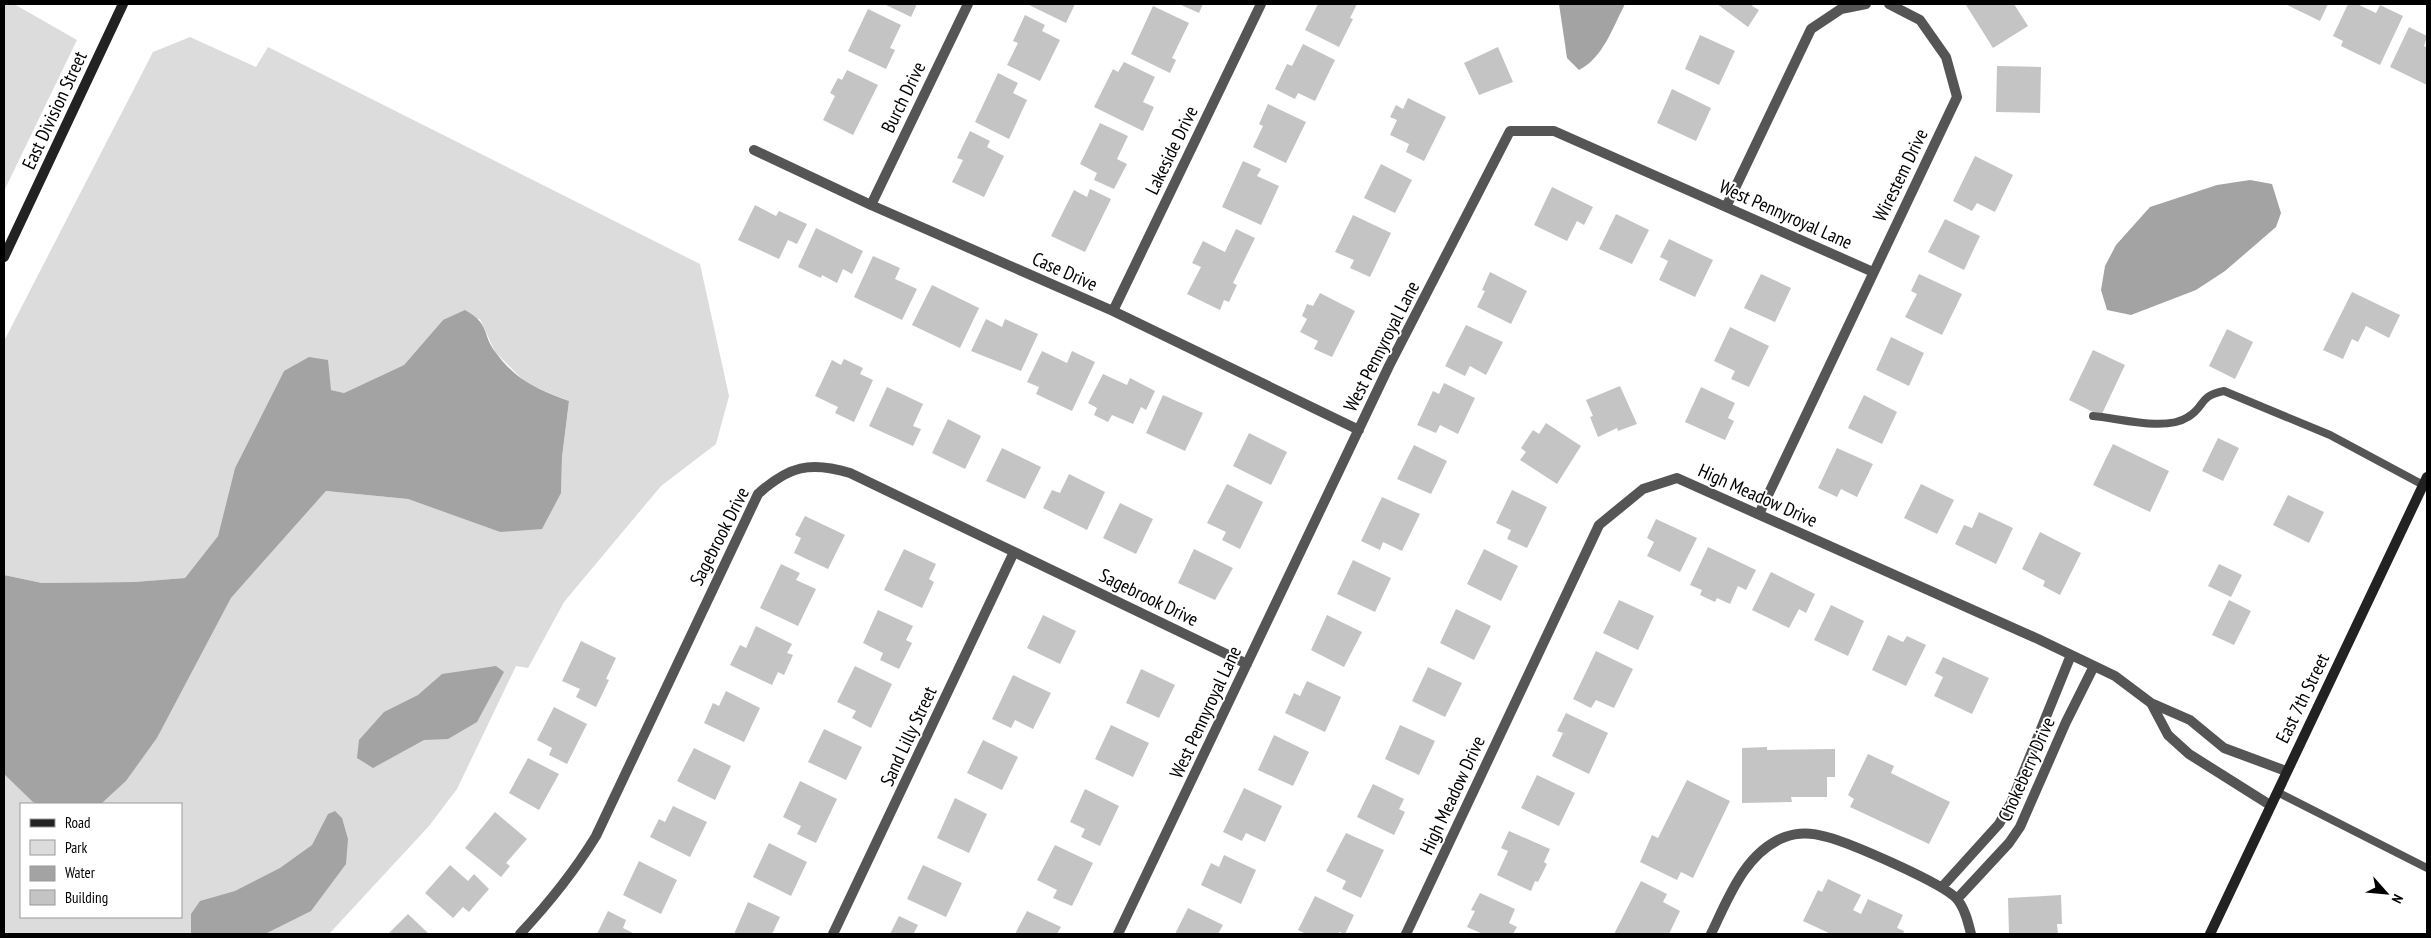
<svg xmlns="http://www.w3.org/2000/svg" width="2431" height="938" font-family="'PT Sans Narrow',sans-serif">
<style>
.green{fill:#dcdcdc}
.water{fill:#a3a3a3}
.building{fill:#c4c4c4}
.lines{fill:none;stroke-linecap:round;stroke-linejoin:round}
.lane{stroke:#555;stroke-width:8}
.street{stroke:#555;stroke-width:10}
.secondary{stroke:#222;stroke-width:10}
.labels{text-anchor:middle;stroke-width:4;stroke-linejoin:round;paint-order:stroke}
.street-label{font-size:19px;fill:#000;stroke:#fff}
</style>
<rect width="100%" height="100%" fill="#fff"/>
<path class="green" d="M4 4H14L77 40 4 191Z
M190 37 256 67 268 47 700 264 729 396 716 444 661 486 564 602 528 668 516 666 457 789 429 826 329 934H4V774L38 804H21V917H181V804H101L126 781 157 738 231 598 326 491 408 499 500 532 561 493 562 457 569 401 527 384 495 352 480 319 443 320 404 365 344 393 331 390 284 371 235 468 218 536 185 578 134 582 42 583 4 575V341L153 52Z"/>
<path class="water" d="M1559 4H1625C1613 27 1603 58 1579 70L1567 58Z
M2250 180 2272 184 2281 213 2276 227 2225 271 2196 290 2131 315 2107 310 2101 290 2105 266 2116 245 2150 207 2217 185Z
M465 310C491 325 481 333 496 353 517 381 537 389 569 401L562 457 561 493 542 529 500 532 408 499 326 491 231 598 157 738 126 781 101 804H38L33 802 4 774V575L42 583 134 582 185 578 218 536 235 468 284 371 309 357 328 360 331 390 344 393 404 365 443 320Z
M496 666 504 672 477 722 448 739 424 740 373 768 357 758 359 740 384 712 418 695 442 674Z
M335 811 342 818 348 839 346 864 311 911 265 934H191V914L200 901 235 891 280 868 312 845 328 814Z"/>
<path class="building" d="M884 4H917L911 17Z
M1027 4H1075L1066 23Z
M1179 4H1203L1199 13Z
M1318 4H1357L1350 18 1353 19 1339 47 1305 30Z
M1717 4H1754L1752 6 1759 10 1748 27Z
M1969 4H2014L2028 26 1993 48 1966 5Z
M2285 4H2328L2320 21Z
M2348 4H2357L2376 13 2380 5 2403 16 2380 65 2341 46 2343 41 2333 36Z
M1153 6 1189 23 1172 58 1176 60 1170 73 1131 54Z
M868 9 901 25 890 48 895 50 886 69 848 51Z
M1025 15 1045 25 1042 31 1060 40 1040 81 1007 65 1018 43 1013 41Z
M2409 27 2427 36 2424 46 2427 48V85L2390 67Z
M1700 35 1735 51 1719 85 1685 69Z
M1303 44 1335 60 1315 101 1298 93 1295 99 1275 89 1287 64 1292 66Z
M1498 47 1513 82 1479 95 1464 63Z
M1124 62 1155 77 1143 102 1154 107 1143 131 1094 107 1113 69 1118 72Z
M1997 66 2041 67 2040 113 1996 112Z
M847 70 878 85 853 135 823 120 835 96 830 93 838 78 842 80Z
M998 73 1018 83 1013 93 1027 100 1009 139 975 122Z
M1672 89 1711 108 1696 141 1657 123Z
M1408 98 1446 117 1424 161 1406 152 1409 144 1390 135 1397 120 1390 117 1396 105 1403 109Z
M1268 104 1306 122 1286 163 1253 147 1263 126 1259 124Z
M1100 123 1128 136 1117 159 1127 164 1114 189 1094 180 1097 173 1080 164Z
M970 131 990 141 987 147 1004 156 984 197 952 182 963 160 957 158Z
M1975 156 2013 175 1995 212 1977 203 1972 211 1953 201Z
M1243 161 1261 169 1257 176 1279 186 1261 225 1222 207Z
M1381 164 1412 180 1395 213 1364 198Z
M1552 187 1593 207 1584 225 1577 221 1567 241 1534 225Z
M1090 189 1111 199 1085 252 1051 236 1074 190 1087 197Z
M755 205 776 216 779 211 807 224 797 244 788 240 779 259 738 240Z
M1616 214 1649 230 1632 264 1599 249Z
M1353 215 1391 233 1370 277 1350 268 1354 260 1335 252Z
M1945 219 1980 236 1964 270 1928 252Z
M816 228 863 251 852 274 843 269 837 283 822 275 821 278 798 267Z
M1236 229 1255 238 1233 283 1237 285 1229 302 1224 300 1220 310 1187 294 1201 267 1192 263 1203 241 1225 252Z
M1669 239 1713 260 1695 297 1659 280 1668 261 1660 257Z
M873 256 900 268 895 279 917 289 902 320 854 297Z
M1490 272 1527 291 1511 324 1477 307 1485 291 1482 290Z
M1761 274 1791 288 1775 322 1744 308Z
M1919 274 1962 294 1942 335 1905 317 1917 294 1911 291Z
M932 285 979 308 960 348 912 325Z
M2352 292 2400 315 2389 338 2366 326 2358 342 2352 339 2343 359 2323 350Z
M1320 293 1355 311 1332 357 1314 349 1318 341 1300 332 1307 319 1302 316 1307 304 1313 306Z
M986 319 1002 327 1005 319 1038 334 1021 371 971 351Z
M1466 325 1503 342 1486 375 1470 366 1465 376 1445 366Z
M1730 327 1769 346 1749 387 1731 379 1735 371 1714 361Z
M2227 329 2253 342 2235 379 2209 366Z
M1891 337 1924 353 1909 386 1876 370Z
M2093 350 2125 365 2101 416 2069 400Z
M1042 351 1067 363 1072 351 1095 362 1072 411 1036 394 1039 387 1027 382Z
M844 359 863 368 860 374 873 380 854 422 835 413 838 407 815 396 832 360 841 365Z
M1103 374 1127 385 1130 378 1155 391 1146 410 1141 407 1133 424 1112 415 1108 422 1094 415 1097 408 1088 403Z
M1444 383 1475 398 1458 434 1440 425 1436 433 1417 425 1433 391 1439 394Z
M1620 386 1637 424 1618 431 1617 428 1598 437 1590 417 1593 416 1586 400Z
M887 387 923 404 913 426 921 429 913 446 869 426Z
M1701 387 1735 403 1728 418 1734 421 1725 440 1685 422Z
M1163 395 1203 413 1185 451 1146 433Z
M1864 395 1897 412 1882 444 1848 428Z
M948 419 981 436 965 469 932 453Z
M1546 423 1581 446 1557 484 1520 460 1526 452 1521 448 1533 430 1539 434Z
M1249 433 1287 452 1271 485 1233 466Z
M2218 438 2239 448 2223 481 2202 471Z
M2113 444 2169 471 2150 512 2093 485Z
M1414 445 1447 461 1431 494 1397 479Z
M1002 448 1041 467 1025 499 986 481Z
M1837 448 1873 464 1857 497 1841 489 1837 497 1818 488Z
M1069 474 1105 492 1087 530 1043 508 1052 490 1060 493Z
M1227 484 1263 502 1240 549 1222 540 1226 532 1207 523Z
M1921 484 1954 500 1937 534 1904 518Z
M1512 490 1547 507 1527 548 1507 539 1511 530 1496 523Z
M2288 495 2324 512 2309 543 2273 525Z
M1382 497 1420 514 1402 551 1383 542 1380 550 1361 541Z
M1120 503 1153 519 1136 554 1103 538Z
M1979 512 2013 528 1996 564 1955 544 1964 525 1972 528Z
M805 516 845 535 828 569 794 553 801 538 795 535Z
M1656 519 1697 538 1680 572 1647 556 1654 542 1647 538Z
M2040 532 2081 553 2060 595 2043 586 2045 581 2022 569Z
M1708 547 1756 570 1746 590 1738 586 1730 604 1717 598 1715 602 1700 595 1702 590 1690 585Z
M904 549 936 564 929 579 934 582 922 608 884 590Z
M1194 549 1233 568 1215 600 1178 583Z
M1484 549 1518 566 1501 601 1467 584Z
M1353 560 1391 578 1375 612 1337 594Z
M781 564 800 573 796 580 816 589 798 626 760 608Z
M2219 564 2242 575 2231 597 2208 586Z
M1771 572 1815 594 1806 613 1799 609 1789 628 1752 610Z
M1619 600 1654 616 1638 650 1603 633Z
M2229 600 2251 611 2234 645 2212 635Z
M1831 605 1864 621 1848 656 1814 640Z
M1456 609 1491 626 1474 660 1440 643Z
M878 610 913 626 906 640 912 643 899 669 880 660 883 653 863 643Z
M1043 615 1076 631 1060 664 1027 648Z
M1327 615 1362 632 1344 667 1311 650Z
M756 626 792 644 787 653 793 655 784 675 778 672 772 685 730 665 740 645 746 648Z
M1888 635 1903 642 1907 636 1926 645 1906 686 1872 670Z
M581 641 616 658 606 679 609 680 596 707 576 697 580 689 562 681Z
M1596 651 1633 669 1614 708 1596 700 1591 708 1573 699Z
M1943 657 1989 678 1972 714 1934 696 1943 677 1935 673Z
M855 666 892 684 871 728 852 718 856 711 837 702Z
M1428 667 1462 683 1445 717 1412 701Z
M1141 669 1175 685 1159 718 1126 703Z
M1013 675 1051 693 1033 729 1015 720 1011 728 992 719Z
M1307 681 1341 697 1325 732 1285 713 1294 693 1300 696Z
M726 691 760 708 744 742 704 723 713 703 719 706Z
M554 707 587 724 567 764 549 755 552 748 537 740Z
M1566 713 1608 733 1589 774 1552 756 1563 733 1557 731Z
M1111 725 1149 743 1133 777 1095 759Z
M1400 725 1435 741 1419 775 1385 759Z
M824 729 862 747 846 780 808 762Z
M1274 735 1309 752 1293 786 1258 770Z
M983 740 1018 757 1002 790 967 773Z
M1767 747V750L1835 749V777H1827V797H1791L1792 802 1742 803V748Z
M694 748 731 766 715 800 677 781Z
M1868 754 1894 766 1891 773 1950 802 1929 844 1850 807 1854 799 1848 795Z
M528 758 559 774 539 810 509 793Z
M1537 775 1575 793 1559 826 1521 808Z
M1687 780 1730 801 1693 878 1681 872 1677 880 1640 862 1652 835 1658 838Z
M800 781 837 799 816 843 797 834 801 826 783 817Z
M1373 784 1404 799 1399 809 1405 812 1394 835 1357 817Z
M1244 788 1282 806 1265 842 1246 833 1242 841 1223 832Z
M1085 789 1119 806 1100 846 1081 837 1085 829 1070 822Z
M955 798 987 814 969 853 937 838Z
M673 806 707 822 690 857 650 837 659 819 665 822Z
M495 812 527 839 506 863 510 866 501 877 465 848Z
M1509 831 1550 849 1544 862 1547 864 1538 882 1535 881 1531 891 1497 875 1508 851 1501 848Z
M1346 833 1384 850 1361 898 1342 889 1346 881 1326 871Z
M769 843 807 862 791 896 753 877Z
M1055 845 1093 863 1072 906 1053 898 1057 890 1037 880Z
M1224 855 1256 870 1241 904 1201 885 1211 863 1219 867Z
M639 861 677 880 661 914 623 895Z
M450 865 468 881 474 874 489 889 469 912 463 907 453 918 425 893Z
M923 865 962 883 946 917 907 899Z
M1828 879 1861 895 1853 910 1861 914 1868 899 1903 915 1897 928 1904 931 1903 934H1831L1803 921 1818 890 1822 892Z
M1641 881 1667 894 1663 902 1680 911 1669 934H1614Z
M1480 893 1515 909 1509 923 1517 927 1513 934H1483L1467 927 1475 911 1471 910Z
M2061 895 2062 924H2057L2058 934H2009L2008 898Z
M1315 896 1354 915 1345 934 1339 932 1338 934H1306L1298 930Z
M748 902 780 917 772 934H734Z
M1188 908 1223 925 1218 934H1175Z
M608 911 626 920 623 928 635 934H597Z
M1027 911 1061 927 1057 934H1015Z
M408 914 429 934H388Z
M899 916 918 925 914 933 918 934H890Z"/>
<g class="lines">
<path class="lane" d="M2093 416C2119 418 2165 432 2188 417 2206 406 2198 396 2224 391L2330 435 2427 487
M2277 792 2427 868"/>
<path class="street" d="M754 150 871 205 1113 311 1359 430
M871 205 968 4
M1726 207 1811 29 1841 9 1866 4
M1113 311 1261 4
M1759 514 1957 97 1946 57 1920 20 1889 4
M2151 703 2168 735 2189 754 2270 805
M1942 887 1999 824 2011 803 2071 655
M1957 899 2009 843 2020 827 2066 722 2094 666
M520 934C549 903 574 872 596 836L758 494C789 466 810 461 850 473L1247 664
M833 934 1014 552
M1118 934 1389 366 1510 131H1554L1873 272
M1406 934 1599 525 1643 489 1677 478 2038 639 2115 676 2151 703 2190 720 2224 748 2286 771
M1711 934C1728 899 1745 852 1785 837 1798 832 1814 833 1827 837 1850 843 1943 883 1957 899 1965 909 1968 922 1971 934"/>
<path class="secondary" d="M4 257 123 4
M2210 934 2427 477"/>
</g>
<g class="labels">
<g class="street-label">
<text transform="translate(903 97) rotate(-64)" y="7">Burch Drive</text>
<text transform="translate(54 110) rotate(-65)" y="7">East Division Street</text>
<text transform="translate(1171 150) rotate(-64)" y="7">Lakeside Drive</text>
<text transform="translate(1900 175) rotate(-64)" y="7">Wirestem Drive</text>
<text transform="translate(1786 214) rotate(24)" y="7">West Pennyroyal Lane</text>
<text transform="translate(1065 271) rotate(24)" y="7">Case Drive</text>
<text transform="translate(1381 346) rotate(-63)" y="7">West Pennyroyal Lane</text>
<text transform="translate(1758 495) rotate(24)" y="7">High Meadow Drive</text>
<text transform="translate(719 536) rotate(-63)" y="7">Sagebrook Drive</text>
<text transform="translate(1149 597) rotate(26)" y="7">Sagebrook Drive</text>
<text transform="translate(2302 698) rotate(-64)" y="7">East 7th Street</text>
<text transform="translate(1205 712) rotate(-65)" y="7">West Pennyroyal Lane</text>
<text transform="translate(908 736) rotate(-65)" y="7">Sand Lilly Street</text>
<text transform="translate(2026 769) rotate(-66)" y="7">Chokeberry Drive</text>
<text transform="translate(1452 795) rotate(-65)" y="7">High Meadow Drive</text>
</g>
</g>
<rect width="2431" height="938" fill="none" stroke="#000000" stroke-width="10"/>
<rect x="20" y="803" width="162" height="115" fill="#ffffff" stroke="#999999"/>
<rect x="30" y="819" width="25" height="8" fill="#222222" stroke="#999999"/>
<text x="65" y="828" font-size="15" fill="#000000">Road</text>
<rect x="30" y="840" width="25" height="15" fill="#dcdcdc" stroke="#999999"/>
<text x="65" y="853" font-size="15" fill="#000000">Park</text>
<rect x="30" y="866" width="25" height="15" fill="#a3a3a3" stroke="#999999"/>
<text x="65" y="878" font-size="15" fill="#000000">Water</text>
<rect x="30" y="890" width="25" height="15" fill="#c4c4c4" stroke="#999999"/>
<text x="65" y="903" font-size="15" fill="#000000">Building</text>
<g transform="translate(2386 893) rotate(117)" stroke="#ffffff" stroke-width="4" paint-order="stroke">
<path d="M0-4L9 19L0 12L-9 19Z" fill="#000000"/>
<text y="-8" font-size="14" font-weight="bold" text-anchor="middle" fill="#000000">N</text>
</g>
</svg>
